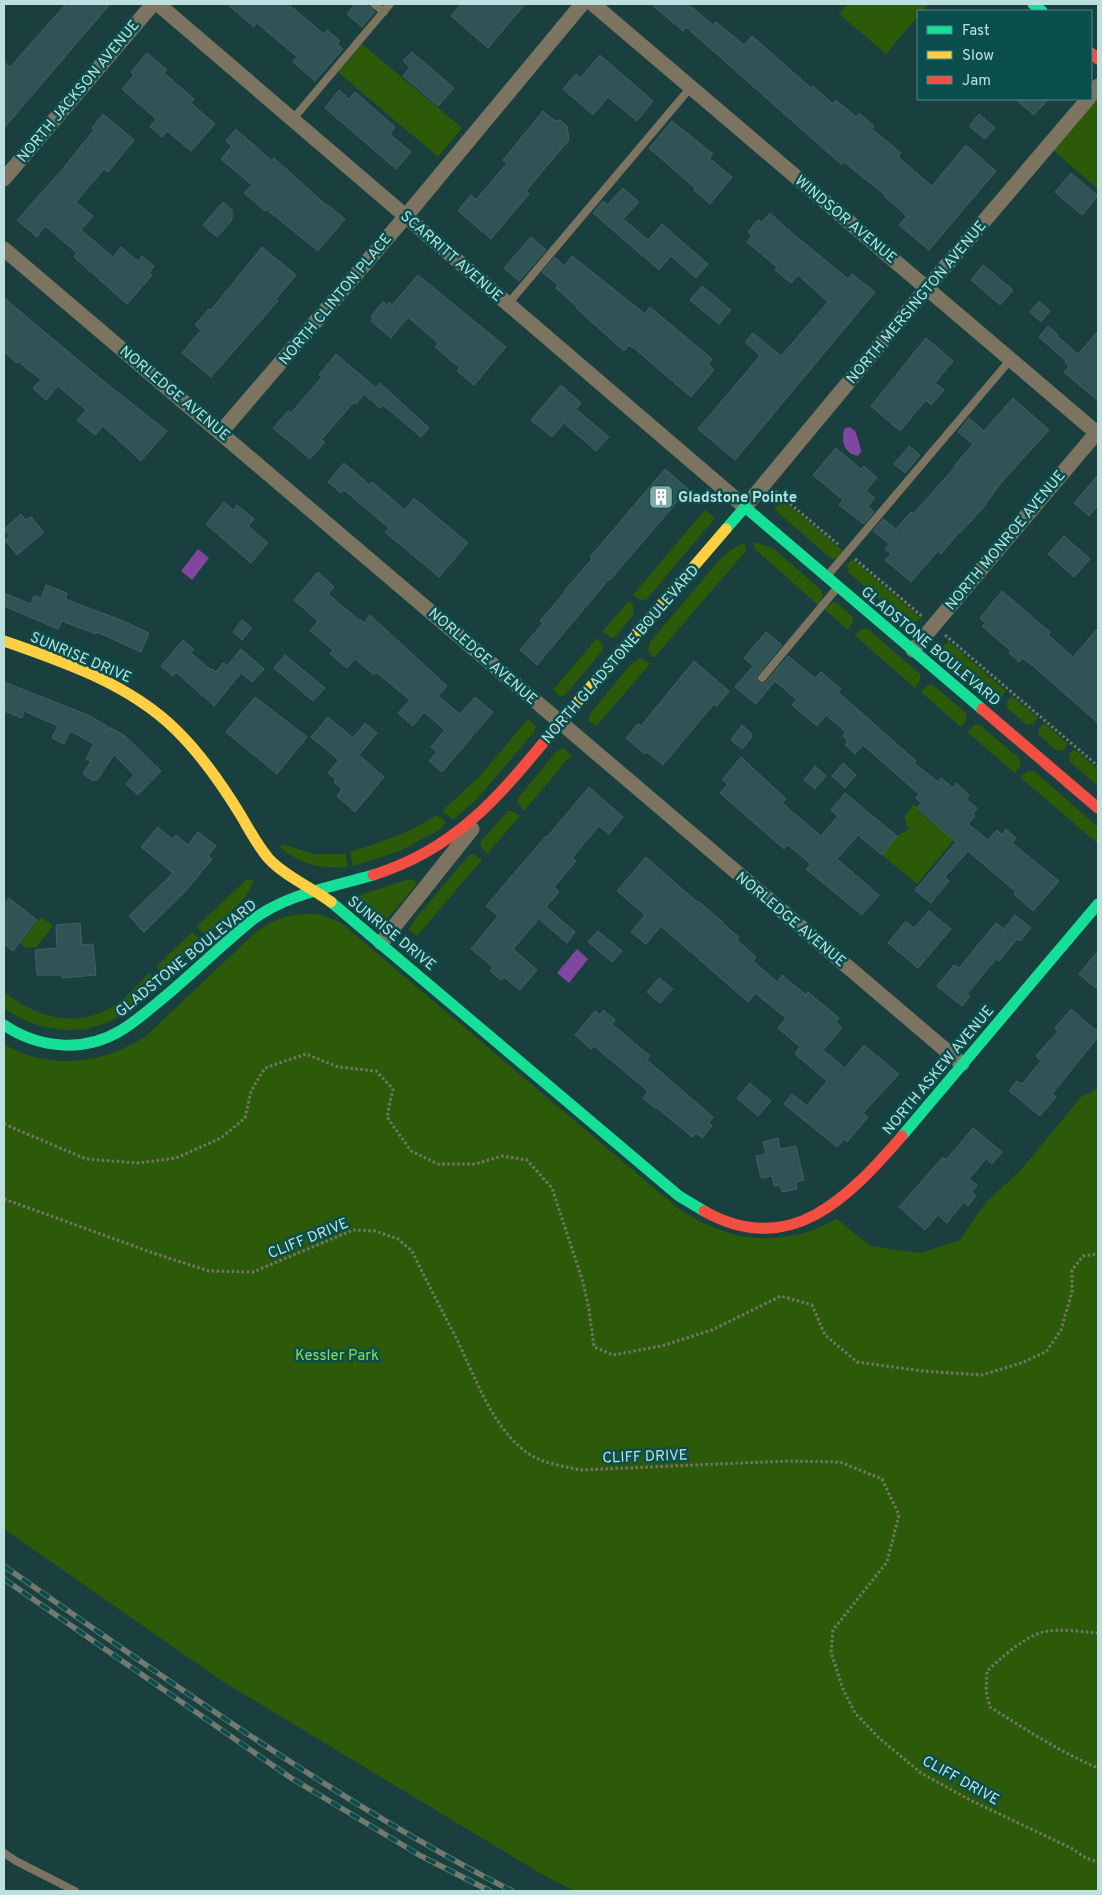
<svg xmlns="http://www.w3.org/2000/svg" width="1102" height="1895" font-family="Overpass,sans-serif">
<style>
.green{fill:#2d5a08}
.water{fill:#81469f}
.building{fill:#305355;stroke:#416163}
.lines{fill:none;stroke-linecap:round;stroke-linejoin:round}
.path{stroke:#72766a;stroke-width:3;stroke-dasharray:2.5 2.5;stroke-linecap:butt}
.lane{stroke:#7c7460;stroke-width:8}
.street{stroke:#7c7460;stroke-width:15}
.fast{stroke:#16e098;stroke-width:11}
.slow{stroke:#ffcf43;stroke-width:11}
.jam{stroke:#f24e42;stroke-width:11}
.rail-casing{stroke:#727a6f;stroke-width:5.5}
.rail{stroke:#0a4e4d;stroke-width:4;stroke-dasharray:11;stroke-linecap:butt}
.labels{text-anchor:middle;stroke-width:5;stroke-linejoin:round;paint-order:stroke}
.street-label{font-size:15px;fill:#bbe0de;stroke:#0a4e4d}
.poi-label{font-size:15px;font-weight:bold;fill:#bbe0de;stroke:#0a4e4d;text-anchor:start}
.park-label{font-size:15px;fill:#8cdc4f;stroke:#0a4e4d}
</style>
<rect width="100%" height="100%" fill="#193f3e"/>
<path class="green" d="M848 4H929L923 11H918V16L886 54 839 14Z
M362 44 462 128 438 157 338 72Z
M1098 98V189L1053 150Z
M783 500 844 552 839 557 834 559 829 557 774 509Z
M705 510 715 518 647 599C641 602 638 599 633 595Z
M753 542 773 548 821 590 823 596 818 605 754 548Z
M744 543 746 551 654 658 648 651 650 642 723 556 737 546Z
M852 559 922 619 914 622 901 618 848 572 847 565Z
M629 601 633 605V615L616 636 613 638 602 632Z
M833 602 837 603 853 617V621L848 630 824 609Z
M862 629H868L920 674V680L915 688 854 635Z
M597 638 603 645 602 651 566 694 561 697 553 690Z
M948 641 1006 691 1001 698 994 697 948 658 943 647Z
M641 658 650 664 596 726 588 720 592 711 633 662Z
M928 685H933L966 713 967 720 961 727 921 692Z
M1012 696 1038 718 1033 724 1027 725 1007 708V702Z
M528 719 536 726 534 732 477 799 454 819H452L442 811 480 776Z
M1044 723 1068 744 1063 750 1057 751 1039 735 1038 730Z
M974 725H980L1020 759 1021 765 1015 773 967 732Z
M563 748 571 755 524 811 518 803 519 797 556 752Z
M1074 749 1098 769V786L1069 761V754Z
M1028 771H1034L1098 827V844L1020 777Z
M914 804C922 818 940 828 954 835L953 841 917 884 882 855 897 836 909 829 904 818Z
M508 811 514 812 520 816 487 854 480 845 482 840Z
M437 815 446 822 441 829 400 851 353 866 350 852C384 841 407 834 437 815Z
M283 844 313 854H346L348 867C323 870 299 864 280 847Z
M473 854 482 860 417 936 409 930 415 919 469 855Z
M247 879 254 880 249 891 243 900 206 936 196 927Z
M409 879 415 881 416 885 388 918 383 921H372L358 909 357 902 361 895Z
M301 914H317L340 922 680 1210C726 1238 764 1247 816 1229 823 1226 830 1222 837 1219L870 1246 920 1253 960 1240 986 1202 1020 1171 1081 1097 1098 1088V1891H574L538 1872 222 1681 4 1529V1044C49 1071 104 1064 146 1036L257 931C272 921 284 916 301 914Z
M41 917 53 926 36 947 26 948 20 943Z
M192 932 201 941 170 972C163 974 160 972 156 967Z
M149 973 156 980 155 986C144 996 134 1006 123 1014 85 1039 39 1033 4 1008V992C38 1019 80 1030 118 1003 129 994 139 983 149 973Z"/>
<path class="water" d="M850 427 855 431C857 436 861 447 861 452L858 456C844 454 840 439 845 428Z
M198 549 209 558 192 580 181 571Z
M577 949 588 959 569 983 557 973Z"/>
<path class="building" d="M66 4H110L4 128V62L10 67Z
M227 4H288L324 34 327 30 340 41 337 44 343 49 315 81 293 62 297 57 257 23 254 27Z
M355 4H366L375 12 362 27 347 14Z
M461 4H525L488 48 451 16Z
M651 4H688L713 25 716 22 744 45 752 36 811 88 813 86 833 104 836 100 856 117 859 113 874 126 872 129 901 153 898 157 932 186 966 145 996 171 929 250 899 225 907 216 884 196 885 195 844 162 842 165 686 27 683 31Z
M412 52 454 88 438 106 403 76 410 67 403 61Z
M147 53 167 70 164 73 194 99 191 103 215 124 191 151 167 131 162 137 150 127 156 119 122 89 134 75 131 72Z
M600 55 653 101 637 121 608 97 593 115 563 89 576 74 580 78Z
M339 90 349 99 355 92 395 127 390 134 411 152 396 169 325 108Z
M1015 99H1048L1034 115Z
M543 111 555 121 560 120 567 126 569 140 526 191 529 194 491 239 458 211 471 195 476 200 507 163 503 160Z
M103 114 134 140 108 172 104 169 76 202 93 216 81 230 113 257 121 247 138 261 142 256 154 266 149 273 152 275 127 304 74 257 77 253 45 226 37 237 17 220 61 171 94 130 92 128Z
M979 114 995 128 985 139 969 126Z
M672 121 713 154 709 158 732 177 710 204 694 190 695 188 649 148Z
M236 129 272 161 274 158 326 205 327 204 345 219 318 251 266 209 265 211 244 193 252 185 221 159 232 146 226 141Z
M1071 173 1098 196 1082 215 1055 192Z
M623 188 639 202 623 219 648 240 662 224 708 264 696 278 671 256 659 270 593 213 603 201 607 205Z
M223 202 232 210V220L217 237 203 225Z
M770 213 785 227 848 279 852 274 875 292 735 460 698 429 760 356 745 342 753 333 781 356 828 302 798 275 791 283 775 270 777 267 747 242 752 236 748 232 758 220 762 222Z
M531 237 546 250 519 281 504 268Z
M262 247 296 275 276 299 278 301 211 377 182 353 201 330 195 325 209 309 211 310Z
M572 256 645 314 650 307 712 359 708 364 714 370 691 397 635 349 629 345 624 351 576 308 577 307 556 288 558 285 542 272 555 257 564 266Z
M983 265 1013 290 1000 305 971 280Z
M418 275 506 347 474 385 457 371 460 368 435 347 438 343 408 317 391 338 371 321 373 318 371 316 383 302 387 305 389 302 392 305Z
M702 286 731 310 719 324 690 300Z
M4 298 107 384 167 431 141 461 103 426 95 435 77 420 86 410 58 386 46 400 33 388 41 380 18 361 17 363 4 352Z
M1039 301 1050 311 1041 322 1030 312Z
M1048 326 1058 335 1057 336 1078 354 1098 331V401L1064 372 1069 366 1065 363 1066 361 1039 337Z
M926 338 953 361 935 383 944 390 931 405 926 400 900 431 871 406Z
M336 354 376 388 380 383 429 428 421 437 383 405 380 408 364 394 356 404 354 402 321 440 325 442 310 459 273 428 288 411 291 413 322 377 319 375Z
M561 385 581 403 576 409 609 437 596 451 564 423 552 437 531 420Z
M1013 398 1049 430 1000 484 983 508 960 533 959 532 941 554 938 551 911 582 885 560 891 554 885 549 889 544 873 531 883 519 896 529 911 512 913 514 956 466 955 465 973 444 958 432 969 418 984 431Z
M909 446 920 455 905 473 894 464Z
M836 448 861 469 864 466 877 478 866 491 875 498 868 506 874 512 864 524 839 505 843 500 813 475Z
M344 463 370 485 372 482 405 510 414 498 468 543 439 577 385 532 389 528 344 490 341 493 328 482Z
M665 469 688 489 610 580 609 579 537 665 520 650 543 623 540 621 565 592 564 591 592 559 590 557Z
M1098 475V505L1089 516 1074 503Z
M224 502 233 510 237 505 254 519 248 526 268 543 251 563 206 524Z
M21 514 26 520 31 517 44 532 17 555 5 540 10 536 4 529Z
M1064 536 1090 559 1074 577 1048 554Z
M318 572 334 587 328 594 359 620 360 619 364 623 370 615 447 686 438 696 460 714 475 697 493 712 442 772 429 761 437 752 431 747 445 730 424 712 413 726 398 713 410 700 376 672 374 675 355 659 347 668 330 654 333 650 310 631 318 621 294 600Z
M46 585 67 593 65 599 121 620 149 633 141 652 97 632 96 634 62 621 58 629 4 606 6 594 31 604 34 596 41 598Z
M1002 591 1050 632 1048 635 1073 657 1098 628V723L1033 666 1022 658 1019 662 1009 653 1011 651 982 626 985 623 980 618Z
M242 620 252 628 242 640 233 632Z
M766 632 782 645 758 674 756 678 758 682 762 684 766 682 788 656 815 678 821 672 841 689 838 692 916 761 914 763 938 782 941 778 953 788 956 783 969 795 966 799 977 808 973 814 975 816 968 824 988 840 997 830 1002 835 1006 829 1016 838 1012 843 1059 881 1033 911 1014 894 1016 892 968 851 945 877 949 881 931 903 915 890 956 842 917 808 921 803 916 798 919 794 863 745 855 754 845 745 848 741 843 736 846 732 826 715 817 726 792 705 797 700 775 681 756 704 735 687 753 666 744 658Z
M183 640 194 649 191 653 211 670 212 669 216 672 223 663 227 666 241 649 264 669 252 682 241 673 214 706 176 672 173 676 161 666Z
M285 655 325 688 313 701 274 668Z
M694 661 729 691 717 706 714 704 663 765 647 752 645 754 626 738 638 724 641 726Z
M4 682 90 716 107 726 105 733 109 727 124 735 161 771 138 795 126 784 134 775 114 755 97 780H92L83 774 91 761 86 759 94 744 70 731 64 744 52 738 58 726 24 711 22 718 4 711Z
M255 697 307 737 277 774 226 732Z
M328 717 353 738 365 723 377 733 359 755 384 777 355 812 337 796 342 789 334 782 336 780 328 773 339 760 311 737Z
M742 725 751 733V738L742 749 731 740Z
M741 757 786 799 782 803 821 836 838 816 831 810 845 793 897 836 882 855 858 835 837 859 879 895 862 915 806 869 811 864 788 845 784 849 720 793 728 784 722 780Z
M843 763 856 775 845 788 832 776Z
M815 766 826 776 815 789 804 780Z
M589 787 623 817 609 834 599 826 572 858 576 861 554 887 559 892 546 907 575 932 567 943 539 919 513 949 537 970 520 990 504 977 501 980 490 971 493 967 471 949 498 916 486 906 546 836 547 837Z
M158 827 172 839 176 835 188 845 198 832 216 846 208 856 212 859 185 892 144 932 129 916 173 873 141 847Z
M646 857 697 902 698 901 723 922 722 923 739 937 737 940 756 957 753 961 777 982 782 975 806 995 808 992 839 1018 836 1022 842 1028 823 1050 845 1068 864 1045 899 1074 863 1113 868 1117 847 1142 844 1139 837 1147 784 1104 792 1094 807 1106 827 1081 795 1054 800 1047 778 1028 786 1018 755 993 748 1002 661 926 646 944 631 932 645 915 617 891Z
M9 898 37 920 13 951 4 944V905Z
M929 911 951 929 918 968 888 943 906 921 914 928Z
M1015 915 1031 928 1020 941 1017 939 999 961 996 959 967 994 970 996 962 1006 937 986 954 965 959 968 996 923 1004 929Z
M80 923 82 945 93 944 96 975 62 978V975H37L35 950 57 948 56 925Z
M598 931 622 951 612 962 588 942Z
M1098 951V990L1079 974Z
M659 978 673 989 660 1003 647 992Z
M1071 1009 1098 1032V1037L1052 1094 1056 1097 1040 1116 1009 1091 1017 1081 1022 1084 1041 1061 1036 1056 1058 1031 1055 1028Z
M603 1010 615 1020 612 1024 650 1056 647 1060 713 1117 709 1123 712 1126 702 1138 696 1133 692 1137 656 1107 655 1108 643 1098 648 1092 643 1087 594 1046 591 1049 575 1035 595 1011 600 1015Z
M750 1083 771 1101 758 1116 737 1098Z
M973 1128 1002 1152 992 1164 986 1159 969 1179 977 1185 972 1192 976 1196 968 1206 964 1202 947 1223 938 1215 925 1230 899 1207 943 1157 946 1160Z
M778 1138 780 1149 796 1146 804 1180 796 1182 797 1189 782 1192 780 1185 774 1186 772 1176 761 1178 756 1156 766 1154 763 1142Z"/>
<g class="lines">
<path class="path" d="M775 491 839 545
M855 559 923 617
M945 635 1098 766
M4 1124 86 1159 138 1163 176 1158 221 1138 245 1118 251 1091 265 1068 306 1054 338 1067 376 1071 393 1089 387 1117 411 1151 438 1164H475L502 1156 527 1160 552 1188 583 1282 589 1310 594 1347 613 1355 661 1346 712 1330 781 1296 812 1305 825 1335 857 1362 922 1371 982 1375 1021 1363 1046 1352 1061 1330 1072 1292V1270L1083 1256 1098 1254
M4 1199 156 1254 209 1271 253 1272 353 1230 375 1231 398 1239 412 1251C424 1276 437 1301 450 1326 473 1368 487 1422 526 1452 541 1463 562 1466 580 1470L788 1461 840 1462 882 1479 899 1515 887 1562 833 1630 831 1652 843 1689 855 1713 879 1738 921 1773 970 1800 1071 1848 1086 1858 1098 1862
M1098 1633C1081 1632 1061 1628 1044 1632 1026 1635 1000 1659 987 1671L986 1691 990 1707C1025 1729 1060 1752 1098 1768"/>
<path class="lane" d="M374 4 384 12
M293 119 390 4
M508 304 691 87
M828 575 1011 359
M762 678 837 588
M4 1853 16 1861 75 1891"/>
<path class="street" d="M158 4 745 507 916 301 1088 99
M593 4 1098 434
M1091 95 1098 86
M4 179 153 4
M4 249 962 1064
M221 432 406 216 582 4
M913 650 1098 431
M381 943 472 829"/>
<path class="fast" d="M1033 4 1042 11
M726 529 745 507 982 709
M331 902 679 1196 704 1211
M4 1025C38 1048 83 1053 120 1031 137 1021 152 1007 168 994 196 970 223 944 251 921 286 894 332 887 373 875
M902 1136 1098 904"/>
<path class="slow" d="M4 641C64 662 129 684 175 729 201 754 221 783 240 814 249 829 257 845 269 859 286 877 311 887 331 902
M568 713 726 529"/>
<path class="jam" d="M1091 53 1098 59
M982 709 1098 808
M373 875C465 847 509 783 568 713
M704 1211C790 1260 849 1197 902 1136"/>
<defs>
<path id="rail" d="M4 1566C169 1681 332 1799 512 1891
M4 1579 291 1778 421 1856 490 1891"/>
</defs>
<use href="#rail" class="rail-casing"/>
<use href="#rail" class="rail"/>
</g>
<defs>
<symbol id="building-square" viewBox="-11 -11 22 22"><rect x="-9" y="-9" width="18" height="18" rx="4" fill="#82a8a6" stroke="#0a4e4d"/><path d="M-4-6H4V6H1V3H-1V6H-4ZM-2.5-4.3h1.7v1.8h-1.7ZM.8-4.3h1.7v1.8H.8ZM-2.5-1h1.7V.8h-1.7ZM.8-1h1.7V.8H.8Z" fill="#fff"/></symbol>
</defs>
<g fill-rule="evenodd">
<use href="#building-square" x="647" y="483" width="28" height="28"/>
</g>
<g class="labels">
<g class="street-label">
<text transform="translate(78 91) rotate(-50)" y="5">NORTH JACKSON AVENUE</text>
<text transform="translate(846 219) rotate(40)" y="5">WINDSOR AVENUE</text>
<text transform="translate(452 256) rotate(41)" y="5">SCARRITT AVENUE</text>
<text transform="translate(335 299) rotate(-50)" y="5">NORTH CLINTON PLACE</text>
<text transform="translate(916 302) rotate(-50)" y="5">NORTH MERSINGTON AVENUE</text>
<text transform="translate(175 393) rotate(40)" y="5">NORLEDGE AVENUE</text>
<text transform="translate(1005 540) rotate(-50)" y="5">NORTH MONROE AVENUE</text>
<text transform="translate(931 646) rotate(40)" y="5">GLADSTONE BOULEVARD</text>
<text transform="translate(620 654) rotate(-49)" y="5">NORTH GLADSTONE BOULEVARD</text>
<text transform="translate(483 656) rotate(41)" y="5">NORLEDGE AVENUE</text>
<text transform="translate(81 657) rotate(23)" y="5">SUNRISE DRIVE</text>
<text transform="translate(791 919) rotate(40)" y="5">NORLEDGE AVENUE</text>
<text transform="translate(392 933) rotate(39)" y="5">SUNRISE DRIVE</text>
<text transform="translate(186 958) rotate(-39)" y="5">GLADSTONE BOULEVARD</text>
<text transform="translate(938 1070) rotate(-50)" y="5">NORTH ASKEW AVENUE</text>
<text transform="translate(308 1238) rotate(-22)" y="5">CLIFF DRIVE</text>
<text transform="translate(645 1456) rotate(-2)" y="5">CLIFF DRIVE</text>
<text transform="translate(961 1780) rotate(29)" y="5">CLIFF DRIVE</text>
</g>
<g class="poi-label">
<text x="678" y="502">Gladstone Pointe</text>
</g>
<g class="park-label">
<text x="337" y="1360">Kessler Park</text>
</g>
</g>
<rect width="1102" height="1895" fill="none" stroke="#bbe0de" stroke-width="10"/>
<rect x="917" y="10" width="175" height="90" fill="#0a4e4d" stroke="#518887"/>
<rect x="927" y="26" width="25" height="8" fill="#16e098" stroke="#518887"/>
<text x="962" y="35" font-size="15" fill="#bbe0de">Fast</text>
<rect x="927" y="51" width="25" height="8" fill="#ffcf43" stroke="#518887"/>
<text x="962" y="60" font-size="15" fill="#bbe0de">Slow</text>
<rect x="927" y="76" width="25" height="8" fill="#f24e42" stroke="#518887"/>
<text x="962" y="85" font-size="15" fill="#bbe0de">Jam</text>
</svg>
